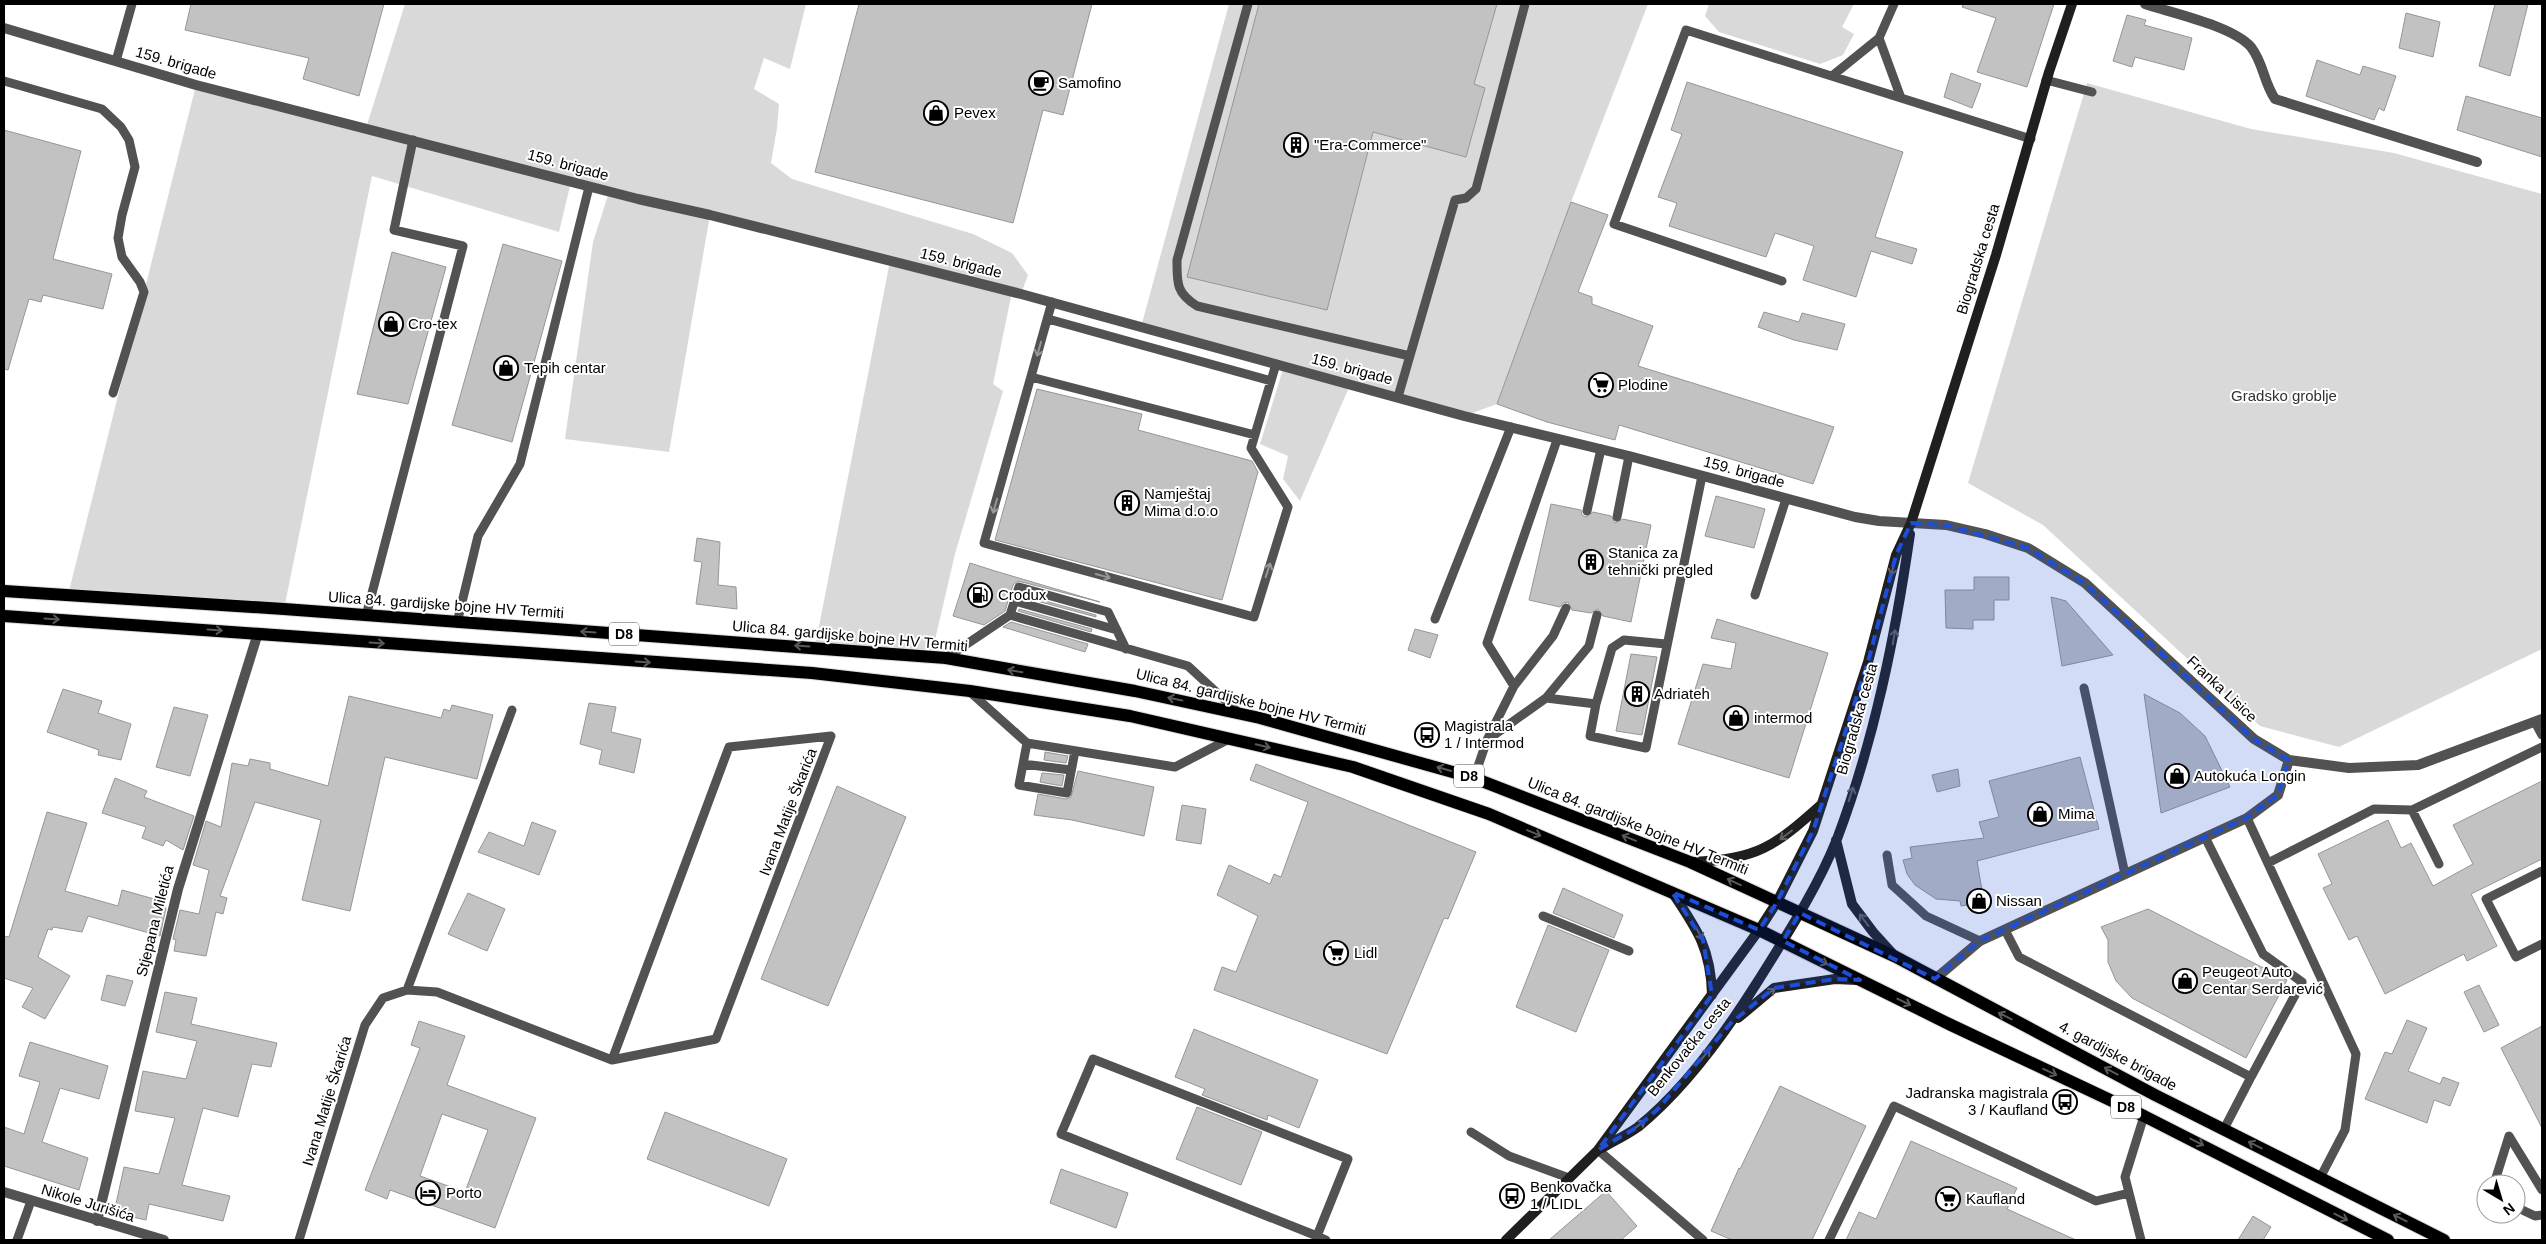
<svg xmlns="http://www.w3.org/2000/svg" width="2546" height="1244" font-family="Helvetica,sans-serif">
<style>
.green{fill:#d9d9d9}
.building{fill:#c2c2c2;stroke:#969696;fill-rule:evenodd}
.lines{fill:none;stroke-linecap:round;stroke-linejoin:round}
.primary-casing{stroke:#dbdbdb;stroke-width:14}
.service{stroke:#525252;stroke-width:9}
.minor{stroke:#525252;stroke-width:10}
.secondary{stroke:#1f1f1f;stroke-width:10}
.primary{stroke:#000;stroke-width:12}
.oneway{stroke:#979797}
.oneway2{stroke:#626262}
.oneway3{stroke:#595959}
.marked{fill:#1d4ed8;fill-opacity:0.2;stroke:#1d4ed8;stroke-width:4;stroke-dasharray:10 6;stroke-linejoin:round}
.labels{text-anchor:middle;stroke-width:4;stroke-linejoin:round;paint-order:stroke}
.shield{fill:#fff;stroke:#4c4c4c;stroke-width:1}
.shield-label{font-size:14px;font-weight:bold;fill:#000}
.street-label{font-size:15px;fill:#000;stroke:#fff}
.poi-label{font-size:15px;fill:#000;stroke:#fff;text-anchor:start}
.park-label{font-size:15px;fill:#303030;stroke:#fff}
</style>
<rect width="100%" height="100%" fill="#fff"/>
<path class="green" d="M405 4H806L790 69 764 58 754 89 779 104 777 128 771 163 792 179 973 234 1012 253 1028 275 1021 294 1012 292 993 384 1003 391 955 554 931 657 815 647 890 261 710 215 669 452 565 439 593 242 609 192 571 182 559 232 372 176 284 609 68 595 196 85 366 128Z
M1229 4H1648L1571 202 1497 404 1464 416 1350 385 1300 501 1283 479 1288 456 1260 444 1284 366 1141 327Z
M1709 4H1854L1842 27 1854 34 1843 55 1820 64 1719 32 1705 16Z
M2087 83 2251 129 2394 153 2542 194V649L2339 747 2260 726 2043 525 1968 483Z"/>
<path class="building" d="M191 4H384L359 96 303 79 309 58 185 30Z
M859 4H1092L1063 115 1043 110 1013 223 815 172Z
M1259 4H1497L1474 84 1485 88 1466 157 1373 132 1327 310 1187 277Z
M1963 4H2054L2027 87 1977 72 1996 18 1962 7Z
M2495 4H2528L2510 76 2479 66Z
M2406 13 2440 22 2433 57 2399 48Z
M2127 15 2146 20 2144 25 2192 38 2184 70 2135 57 2132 67 2113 61Z
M2317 60 2360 75 2363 66 2396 76 2384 111 2379 108 2374 120 2306 96Z
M1951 73 1981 84 1972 108 1944 97Z
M1687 82 1903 152 1875 237 1917 249 1912 264 1871 251 1856 297 1803 280 1814 246 1775 233 1766 257 1669 226 1677 203 1658 197 1682 134 1671 130Z
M2466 96 2542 118V157L2457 130Z
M4 130 81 151 53 259 112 274 103 309 43 295 41 302 29 299 8 370 4 369Z
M1571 202 1608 215 1578 292 1592 297V304L1653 326 1638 366 1834 427 1813 484 1619 425 1615 440 1547 422 1497 404Z
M503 244 562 261 512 442 452 425Z
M392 252 446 267 408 404 357 394Z
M1764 312 1799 322 1802 313 1845 324 1837 350 1794 340 1758 327Z
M1037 389 1142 414 1138 430 1252 461 1258 472 1222 600 995 540Z
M1716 496 1765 509 1754 548 1705 536Z
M1551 504 1581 510 1582 515 1586 517 1593 512 1611 516 1615 523 1623 519 1651 525 1631 622 1603 616 1598 609 1591 613 1572 610 1568 602 1563 603 1560 607 1529 600Z
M697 538 720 542 718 585 736 587 737 609 696 604 702 562 694 561Z
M970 563 995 571 1100 602 1018 581 1013 585 1005 611 984 625 953 616Z
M1974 577H2009V600H1994V620H1973V629L1946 628 1945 590H1974Z
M1023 595 1096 615V617L1022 597Z
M2051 597 2066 601 2113 655 2062 666Z
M1019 609 1092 629 1091 632 1018 611Z
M1717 619 1828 653 1789 778 1678 744 1703 664 1731 669 1736 643 1711 638Z
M1011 622 1088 644 1085 652 1003 627Z
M1415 629 1438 635 1430 658 1408 650Z
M1631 654 1657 657 1642 735 1616 731Z
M63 689 102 701 98 713 131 724 121 760 98 755 99 750 47 732Z
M2144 694 2180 713 2205 736 2230 787 2161 813Z
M349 696 441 718 444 709 450 711 452 705 493 715 477 779 385 757 350 911 302 900 321 820 255 802 220 896 227 898 223 914 216 912 206 956 174 951 176 940 173 939 180 910 199 914 209 870 193 865 206 821 221 827 232 763 248 766 250 759 270 763V769L328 786Z
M589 703 616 707 611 732 641 739 634 773 599 764 602 750 580 744Z
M174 707 208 715 190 776 156 767Z
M1045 752 1068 756 1066 763 1044 760Z
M2080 757 2099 829 1977 861 1984 902 1961 906 1960 901 1936 899 1915 885 1907 874 1903 860 1912 858 1910 847 1984 838 1979 822 1999 817 1989 781Z
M1256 764 1476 852 1448 919 1444 918 1387 1054 1214 990 1222 967 1236 972 1258 916 1217 895 1229 865 1270 884 1274 874 1281 877 1308 802 1250 780Z
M1958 769 1960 786 1937 792 1932 775Z
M1078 771 1154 787 1144 836 1072 820 1034 815 1038 794 1066 799 1071 797Z
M1042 773 1064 775 1062 786 1040 782Z
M115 778 147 791 144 797 194 816 183 850 166 840 163 846 142 838 146 827 102 813Z
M2542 781V859L2471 894 2497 946 2467 961 2464 954 2385 994 2357 936 2349 940 2323 888 2332 884 2318 854 2388 820 2401 848 2411 843 2433 886 2473 864 2453 825Z
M837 786 906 817 828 1006 761 979Z
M1182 805 1206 809 1201 844 1176 840Z
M47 812 87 823 65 891 118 906 122 890 158 900 157 906 166 908 160 936 88 916 82 932 53 927 52 930 48 929 38 957 70 976 45 1019 22 1007 33 988 4 978V936L9 937Z
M532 822 556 831 539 875 478 852 489 832 524 846Z
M1563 888 1623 915 1614 938 1553 913Z
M468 893 505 909 487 951 448 934Z
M2148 909 2287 980 2246 1058 2132 998 2116 981 2108 962V940L2101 927Z
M1548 925 1609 950 1576 1032 1516 1007Z
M107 975 133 981 125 1006 101 1000Z
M2479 985 2499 1025 2484 1032 2464 992Z
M165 992 197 998 191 1024 277 1043 271 1067 252 1064 238 1117 203 1108 182 1185 230 1196 223 1221 149 1204 146 1220 114 1213 124 1167 159 1174 175 1118 135 1111 143 1071 186 1079 197 1041 156 1032Z
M2407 1020 2427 1028 2408 1071 2440 1084 2443 1077 2459 1083 2450 1106 2434 1100 2427 1123 2365 1099 2385 1052 2392 1054Z
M419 1021 465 1036 447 1085 536 1118 495 1228 390 1190 387 1199 365 1190 420 1048 411 1045ZM442 1114 488 1130 465 1192 420 1176Z
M2542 1026V1128L2501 1048Z
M1194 1029 1318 1080 1299 1128 1268 1115 1267 1120 1202 1095 1205 1089 1175 1077Z
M30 1042 108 1066 99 1099 60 1088 42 1142 88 1158 79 1190 4 1166V1127L24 1134 40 1082 19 1076Z
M1780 1086 1866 1126 1812 1240H1732L1711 1231 1739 1168 1740 1169Z
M1197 1107 1262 1132 1241 1185 1176 1159Z
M665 1112 787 1159 769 1206 647 1159Z
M1911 1141 2017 1188 2007 1209 2076 1240H1846L1859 1212 1876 1219Z
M1061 1169 1128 1193 1116 1228 1050 1203Z
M1606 1191 1637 1226 1621 1240H1549Z
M2253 1216 2271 1227 2263 1240H2238Z"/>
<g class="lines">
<defs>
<path id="primary" d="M4 591 284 609 946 658 1135 691 1260 718 1474 778 1690 862 1896 957 2155 1095 2444 1240
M4 616 812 673 970 691 1130 716 1353 767 1489 814 1759 930 1951 1025 2144 1116 2388 1240"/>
</defs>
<use href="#primary" class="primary-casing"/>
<path class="service" d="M1248 4 1177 260C1177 283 1176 293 1197 306L1410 356
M1894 4 1879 38 1901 98 2031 139
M116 61 132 4
M1832 76 1879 38
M2046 80 2092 92
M4 81 102 109 121 127 129 140 135 167 122 215 118 238 122 257 140 282 144 292 113 393
M1782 281 1614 224 1686 30 1901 98
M1052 302 984 543 1254 617 1288 507 1251 448 1276 364
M1048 319 1271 381
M1031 377 1255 435
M1398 397 1455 200 1466 198 1476 189 1525 4
M1557 440 1487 643 1514 686 1553 636 1566 608
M1587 511 1601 449
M1617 517 1629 456
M1755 595 1786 499
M1015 601 1117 630
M1010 615 1019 587 1108 612 1126 649
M366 616 463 246 394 230 413 140
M1435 619 1511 427
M457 623 478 536 520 464 589 187
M946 658 1010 615 1188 666 1240 714
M2084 688 2125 874
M970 692 1027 743 1175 767 1231 738
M1546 698 1589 646 1597 615
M1596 704 1612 648 1624 640 1666 644
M2535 722 2542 735
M1487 740 1546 698 1596 704 1590 736 1646 748 1702 476
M1027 743 1019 785 1067 793 1075 751
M1023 764 1071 770
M1474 778 1487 740 1514 686
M2412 810 2439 864
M2247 818 2356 1054 2345 1130 2320 1178
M1887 855 1892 885 1926 916 1980 941
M2268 863 2374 809 2412 810 2542 747
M2542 871 2486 899 2516 957 2542 944
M1543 916 1629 951
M2005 930 2019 957 2251 1077 2302 982 2263 954 2205 837
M407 990 512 710
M2224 1129 2251 1077
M1471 1132 1509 1156 1569 1178
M1598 1150 1703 1240
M2494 1184 2509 1136 2542 1190
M2516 1207 2535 1216 2542 1215
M1317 1236 1348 1159 1093 1059 1061 1134 1317 1236 1326 1240
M17 1240 31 1201
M299 1240 365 1025 383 998 407 990 437 992 612 1060 716 1039 831 736 729 747 612 1060
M1829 1240 1894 1106 2096 1201 2129 1193
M2141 1240 2125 1177 2144 1116"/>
<path class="minor" d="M2145 4C2172 13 2233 26 2251 47 2264 64 2263 81 2275 99L2477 162
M4 28 196 85 638 199 710 215 1021 294 1464 416 1629 456 1855 517 1879 521 1946 525 1985 534 2028 548 2085 583 2254 739 2289 760 2349 768 2418 765 2542 719
M1935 979 1980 941 2247 818 2278 795 2289 760
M4 1192 164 1240
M97 1221 178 889 258 633"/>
<path class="secondary" d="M1836 840 1852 904 1873 932 1893 954
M1692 862C1758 859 1774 847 1822 804
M1672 892C1697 929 1711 949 1712 995
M1738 1018 1774 988 1835 979 1857 980
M1602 1148C1614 1141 1627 1135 1638 1127 1685 1089 1726 1032 1758 981 1786 936 1817 889 1837 839 1874 741 1895 638 1910 534
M1506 1240 1598 1150 1759 930 1777 902 1813 831 1868 662 1896 555 1911 523 1996 255 2049 72 2072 4"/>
<use href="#primary" class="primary"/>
</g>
<defs><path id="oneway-shaft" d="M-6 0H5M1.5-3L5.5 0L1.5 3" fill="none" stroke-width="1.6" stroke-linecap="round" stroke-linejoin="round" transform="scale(1.25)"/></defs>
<g class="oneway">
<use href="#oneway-shaft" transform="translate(1039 349) rotate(106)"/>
<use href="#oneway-shaft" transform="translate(995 506) rotate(106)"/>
<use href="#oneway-shaft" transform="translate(1268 570) rotate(-72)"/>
<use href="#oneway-shaft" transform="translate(1103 576) rotate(15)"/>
</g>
<g class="oneway2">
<use href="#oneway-shaft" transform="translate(1893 568) rotate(105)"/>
<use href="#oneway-shaft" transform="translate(1894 637) rotate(-80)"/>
<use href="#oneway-shaft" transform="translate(1851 794) rotate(-72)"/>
<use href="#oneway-shaft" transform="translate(1786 835) rotate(143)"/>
<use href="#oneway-shaft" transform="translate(1864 920) rotate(-127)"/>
<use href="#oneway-shaft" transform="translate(1699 933) rotate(61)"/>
<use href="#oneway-shaft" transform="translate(1769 993) rotate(-37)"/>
<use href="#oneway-shaft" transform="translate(1705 1055) rotate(-50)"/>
<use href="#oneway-shaft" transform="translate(1639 1125) rotate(-38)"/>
</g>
<g class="oneway3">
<use href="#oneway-shaft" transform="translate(52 619) rotate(4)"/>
<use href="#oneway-shaft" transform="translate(215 630) rotate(4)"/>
<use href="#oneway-shaft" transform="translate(588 632) rotate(-176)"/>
<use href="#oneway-shaft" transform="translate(377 643) rotate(4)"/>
<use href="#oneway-shaft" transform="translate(802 646) rotate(-176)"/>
<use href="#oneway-shaft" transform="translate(643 662) rotate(4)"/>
<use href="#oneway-shaft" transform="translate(1015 671) rotate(-171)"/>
<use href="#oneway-shaft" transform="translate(1175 699) rotate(-168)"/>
<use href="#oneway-shaft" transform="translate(1263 746) rotate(14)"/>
<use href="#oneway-shaft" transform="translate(1444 769) rotate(-164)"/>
<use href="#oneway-shaft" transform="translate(1534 833) rotate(23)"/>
<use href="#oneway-shaft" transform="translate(1629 838) rotate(-158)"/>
<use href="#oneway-shaft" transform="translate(1734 882) rotate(-155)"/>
<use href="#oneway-shaft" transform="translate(1821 961) rotate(27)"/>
<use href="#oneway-shaft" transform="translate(1904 1002) rotate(26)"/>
<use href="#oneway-shaft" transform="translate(2005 1016) rotate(-154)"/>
<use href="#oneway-shaft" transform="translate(2111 1071) rotate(-152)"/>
<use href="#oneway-shaft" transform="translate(2050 1072) rotate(25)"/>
<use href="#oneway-shaft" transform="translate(2197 1142) rotate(27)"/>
<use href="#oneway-shaft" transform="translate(2255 1145) rotate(-153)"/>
<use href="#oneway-shaft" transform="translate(2341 1217) rotate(27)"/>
<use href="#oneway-shaft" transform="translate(2400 1218) rotate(-153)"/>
</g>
<path class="marked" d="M1911 523 1946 525 2028 548 2085 583 2254 739 2289 760 2278 795 2247 818 1980 941 1935 979 1800 913 1783 941 1860 980 1835 979 1774 988 1731 1023 1658 1109 1636 1128 1598 1150 1712 995 1703 940 1672 892 1759 930 1777 902 1813 831 1868 662 1896 555Z"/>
<defs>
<symbol id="cafe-ring" viewBox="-11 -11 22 22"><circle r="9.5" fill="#fff" stroke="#000" stroke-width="1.5"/><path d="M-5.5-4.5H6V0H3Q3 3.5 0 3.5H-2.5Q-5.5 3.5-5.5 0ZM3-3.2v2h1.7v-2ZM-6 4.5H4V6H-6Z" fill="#000"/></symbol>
<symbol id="shop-ring" viewBox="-11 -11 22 22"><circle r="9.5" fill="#fff" stroke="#000" stroke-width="1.5"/><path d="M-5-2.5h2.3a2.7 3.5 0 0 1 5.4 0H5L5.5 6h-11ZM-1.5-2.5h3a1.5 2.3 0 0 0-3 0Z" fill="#000"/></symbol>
<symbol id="building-ring" viewBox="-11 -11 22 22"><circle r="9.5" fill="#fff" stroke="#000" stroke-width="1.5"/><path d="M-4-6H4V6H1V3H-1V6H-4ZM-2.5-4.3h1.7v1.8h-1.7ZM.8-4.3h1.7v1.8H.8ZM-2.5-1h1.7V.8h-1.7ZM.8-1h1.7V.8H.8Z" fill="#000"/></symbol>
<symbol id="supermarket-ring" viewBox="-11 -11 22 22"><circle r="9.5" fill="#fff" stroke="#000" stroke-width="1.5"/><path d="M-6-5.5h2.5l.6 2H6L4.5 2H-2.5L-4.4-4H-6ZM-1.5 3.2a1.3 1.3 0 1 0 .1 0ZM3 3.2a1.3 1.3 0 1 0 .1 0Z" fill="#000"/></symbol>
<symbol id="fuel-ring" viewBox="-11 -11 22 22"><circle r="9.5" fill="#fff" stroke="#000" stroke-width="1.5"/><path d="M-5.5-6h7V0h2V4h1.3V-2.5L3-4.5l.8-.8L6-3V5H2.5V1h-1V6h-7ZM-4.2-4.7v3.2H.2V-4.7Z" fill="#000"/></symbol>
<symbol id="bus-ring" viewBox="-11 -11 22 22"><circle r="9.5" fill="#fff" stroke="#000" stroke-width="1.5"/><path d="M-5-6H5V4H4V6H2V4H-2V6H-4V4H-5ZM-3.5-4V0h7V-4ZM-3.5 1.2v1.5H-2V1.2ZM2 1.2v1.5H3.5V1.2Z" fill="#000"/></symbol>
<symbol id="hotel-ring" viewBox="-11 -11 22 22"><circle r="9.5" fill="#fff" stroke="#000" stroke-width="1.5"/><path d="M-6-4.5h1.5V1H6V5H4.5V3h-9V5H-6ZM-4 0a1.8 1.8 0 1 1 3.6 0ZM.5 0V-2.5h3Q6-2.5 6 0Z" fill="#000"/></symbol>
</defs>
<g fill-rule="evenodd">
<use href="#cafe-ring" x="1027" y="69" width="28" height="28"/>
<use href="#shop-ring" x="922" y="99" width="28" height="28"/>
<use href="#building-ring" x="1282" y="131" width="28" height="28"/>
<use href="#shop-ring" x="377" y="310" width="28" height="28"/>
<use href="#shop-ring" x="492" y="354" width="28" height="28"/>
<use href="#supermarket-ring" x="1587" y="371" width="28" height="28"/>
<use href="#building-ring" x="1113" y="489" width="28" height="28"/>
<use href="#building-ring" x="1577" y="548" width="28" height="28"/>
<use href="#fuel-ring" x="966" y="581" width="28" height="28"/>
<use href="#building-ring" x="1623" y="680" width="28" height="28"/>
<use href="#shop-ring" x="1722" y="704" width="28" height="28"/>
<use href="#bus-ring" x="1413" y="721" width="28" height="28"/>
<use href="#shop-ring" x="2163" y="762" width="28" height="28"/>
<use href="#shop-ring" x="2026" y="800" width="28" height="28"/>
<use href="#shop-ring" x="1965" y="887" width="28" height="28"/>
<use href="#supermarket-ring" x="1322" y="939" width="28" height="28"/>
<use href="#shop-ring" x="2171" y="967" width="28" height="28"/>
<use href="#bus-ring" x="2051" y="1088" width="28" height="28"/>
<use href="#hotel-ring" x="414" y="1179" width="28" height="28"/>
<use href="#bus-ring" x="1498" y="1182" width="28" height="28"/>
<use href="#supermarket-ring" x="1934" y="1185" width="28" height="28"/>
</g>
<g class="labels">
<g class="shield">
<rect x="609" y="622.5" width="30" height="23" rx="4"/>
<rect x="1454" y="764.5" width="30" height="23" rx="4"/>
<rect x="2111" y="1095.5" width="30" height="23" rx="4"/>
</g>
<g class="shield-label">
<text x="624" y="639">D8</text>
<text x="1469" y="781">D8</text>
<text x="2126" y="1112">D8</text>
</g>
<g class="street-label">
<text transform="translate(176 63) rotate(16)" y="5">159. brigade</text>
<text transform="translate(568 165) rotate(15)" y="5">159. brigade</text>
<text transform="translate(1978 259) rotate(-73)" y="5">Biogradska cesta</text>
<text transform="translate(961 263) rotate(14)" y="5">159. brigade</text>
<text transform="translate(1352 369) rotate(15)" y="5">159. brigade</text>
<text transform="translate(1744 472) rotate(15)" y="5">159. brigade</text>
<text transform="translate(446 605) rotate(4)" y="5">Ulica 84. gardijske bojne HV Termiti</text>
<text transform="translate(850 636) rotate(5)" y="5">Ulica 84. gardijske bojne HV Termiti</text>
<text transform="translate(2222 689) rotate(43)" y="5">Franka Lisice</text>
<text transform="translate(1251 702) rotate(14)" y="5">Ulica 84. gardijske bojne HV Termiti</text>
<text transform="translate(1857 719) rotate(-74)" y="5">Biogradska cesta</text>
<text transform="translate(788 812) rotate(-69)" y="5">Ivana Matije Škarića</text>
<text transform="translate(1638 826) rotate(22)" y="5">Ulica 84. gardijske bojne HV Termiti</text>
<text transform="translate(155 921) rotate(-76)" y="5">Stjepana Miletića</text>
<text transform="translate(1689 1047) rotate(-51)" y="5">Benkovačka cesta</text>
<text transform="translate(2118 1056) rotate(28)" y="5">4. gardijske brigade</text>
<text transform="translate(327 1101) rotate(-73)" y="5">Ivana Matije Škarića</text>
<text transform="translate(88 1203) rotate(17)" y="5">Nikole Jurišića</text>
</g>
<g class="poi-label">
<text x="1058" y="88">Samofino</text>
<text x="954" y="118">Pevex</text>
<text x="1314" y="150">"Era-Commerce"</text>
<text x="408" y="329">Cro-tex</text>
<text x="524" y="373">Tepih centar</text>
<text x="1618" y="390">Plodine</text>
<text x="1144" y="499">Namještaj<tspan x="1144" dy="17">Mima d.o.o</tspan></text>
<text x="1608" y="558">Stanica za<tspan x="1608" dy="17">tehnički pregled</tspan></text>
<text x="998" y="600">Crodux</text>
<text x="1654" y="699">Adriateh</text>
<text x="1754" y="723">intermod</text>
<text x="1444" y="731">Magistrala<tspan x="1444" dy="17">1 / Intermod</tspan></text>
<text x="2194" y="781">Autokuća Longin</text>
<text x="2058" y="819">Mima</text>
<text x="1996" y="906">Nissan</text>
<text x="1354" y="958">Lidl</text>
<text x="2202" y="977">Peugeot Auto<tspan x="2202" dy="17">Centar Serdarević</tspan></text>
<text x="2048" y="1098" text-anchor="end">Jadranska magistrala<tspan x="2048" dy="17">3 / Kaufland</tspan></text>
<text x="1530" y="1192">Benkovačka<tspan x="1530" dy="17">1 / LIDL</tspan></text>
<text x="446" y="1198">Porto</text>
<text x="1966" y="1204">Kaufland</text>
</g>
<g class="park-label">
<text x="2284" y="401">Gradsko groblje</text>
</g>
</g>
<rect width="2546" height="1244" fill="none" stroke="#000000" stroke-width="10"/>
<g transform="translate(2501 1199) rotate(142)"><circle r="24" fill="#ffffff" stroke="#999999"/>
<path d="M0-4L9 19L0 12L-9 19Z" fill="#000000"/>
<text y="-8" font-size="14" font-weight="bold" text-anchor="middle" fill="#000000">N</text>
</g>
</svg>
